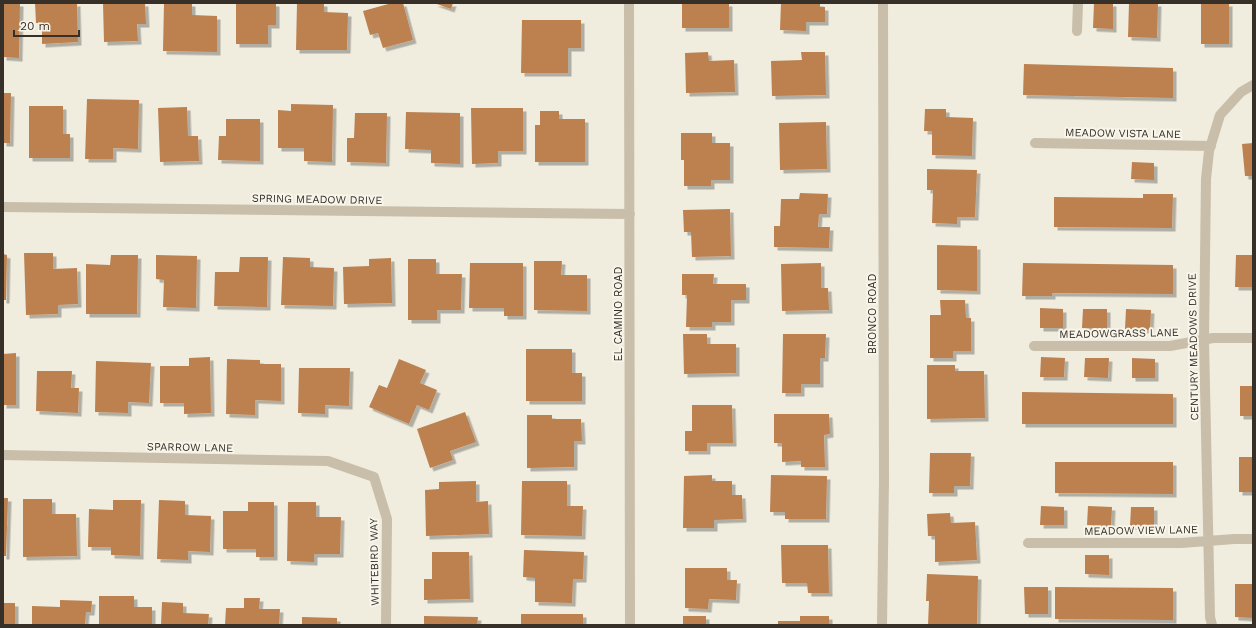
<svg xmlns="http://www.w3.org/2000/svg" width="1256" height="628" font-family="'Work Sans',sans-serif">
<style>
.building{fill:#bc8150;filter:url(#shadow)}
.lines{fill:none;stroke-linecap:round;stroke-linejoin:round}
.street{stroke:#c8beaa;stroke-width:10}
.labels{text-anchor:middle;stroke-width:4;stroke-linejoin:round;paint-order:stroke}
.street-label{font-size:11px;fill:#363029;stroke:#f8f5ea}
</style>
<defs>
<filter id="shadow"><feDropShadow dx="3.5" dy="3.5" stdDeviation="0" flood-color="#0004"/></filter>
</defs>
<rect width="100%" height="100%" fill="#f0ecde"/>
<path class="building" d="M3 3H20L19 58 3 57Z
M35 3H77L78 42 42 44V23H36Z
M103 3H145L146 24H137L138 41 104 42Z
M164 3H192V15L217 16V52L163 51Z
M236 3H276V25H268V44H236Z
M297 3H324V12L348 13 347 50H296Z
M392 3H403L413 40 383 48 378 33 370 35 363 11Z
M434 3H453L451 9Z
M682 3H729V28H682Z
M781 3H820V7H825V22H806V31L780 30Z
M1094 3H1113V29L1093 28Z
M1129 3H1158L1157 38 1128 37Z
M1201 3H1229V44H1201Z
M522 20H581V48H568V73H521Z
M708 52 709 61 734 60 735 92 686 93 685 53Z
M801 52H825L826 95 772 96 771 61 802 60Z
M1024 64 1173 68V98L1023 95Z
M3 93H11L10 143H3Z
M87 99 139 100 138 149 113 148V159H85Z
M291 104 333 105 332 162 304 161V148H278V110L291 111Z
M29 106H63V134H70V158H29Z
M187 107 188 136H198L199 161 160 162 158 108Z
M471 108H523V151H498V163L472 164Z
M925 109H946V117L973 118 972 156 932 155V131H924Z
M540 111H559V119H585V162H535V125H540Z
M406 112 460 113V164L431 163V150L405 149Z
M355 113H387L386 163 347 162V138H354Z
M226 119H260V161L218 160 219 136H226Z
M826 122 827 169 780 170 779 123Z
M681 133H712V143H730V180H711V186H684V160H681Z
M1253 143V176H1245L1242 144Z
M1132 162 1154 163V180L1131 179Z
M927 169 977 170 975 217H957V224L932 223 933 190H927Z
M800 193 828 194 827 214H819L818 227H830L829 248 774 247V226H780L781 199H799Z
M1143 194H1173L1172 228 1054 227V197L1143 198Z
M730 209 731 256 692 257 691 232H684L683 210Z
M937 245 977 246V291L937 290Z
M24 253H53V269L77 268 78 304 58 305V314L26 315Z
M3 254 7 255 6 300H3Z
M111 255H138L137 314H86V264L110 265Z
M156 255 197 256 196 308 163 307 164 280 156 279Z
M1236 255H1253V287H1235Z
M240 257H268L267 307 214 306 215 272H239Z
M283 257 310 258V267L334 268 333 306 281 305Z
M391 258 392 303 344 304 343 267 369 266V259Z
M408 259H436V274H462L461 310H437V320H408Z
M534 261H562L561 275H587V311L534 310Z
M470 263H523V316H504V308H469Z
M821 263V288H828L829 310 782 311 781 264Z
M1023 263 1173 265V294L1052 293V296H1022Z
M682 274H714L713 284H746V300H731V322H712V327H686L687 295H682Z
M940 300H965L966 318H971V351H953V358H930V315H941Z
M1040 308 1063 309V328H1040Z
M1083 309H1107V329L1082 328Z
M1126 309 1151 310 1150 330 1125 329Z
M683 334H707V344H736V373L684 374Z
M783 334H826L825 358H820V384H801V393H782Z
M526 349H572V373H582V401H526Z
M16 353V405H3V354Z
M210 357 211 413 184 414V403H160V366H189V358Z
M1041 357 1065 358 1064 377H1040Z
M1085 358H1109L1108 378 1084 377Z
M1132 358 1155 359V378H1132Z
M227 359 260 360V364H281V401L255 400V415L226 414Z
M399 359 426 370 420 383 437 390 429 410 417 405 409 424 369 407 379 385 387 388Z
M96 361 151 363 149 403 128 402V413L95 412Z
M927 365H955V371H984L985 418 927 419Z
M299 368H350L349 406 325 405V414L298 413Z
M37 371H72L71 388H79L78 413 36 411Z
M1240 386H1253V416H1240Z
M1022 392 1173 394V424H1022Z
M692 405H732L733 443H707V451H685V431H692Z
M465 412 476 442 450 451 453 460 430 468 417 429Z
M774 414H829L830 434 824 435 825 467H801V461L782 462V443H774Z
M527 415H552V419H581L582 441H574V467L527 468Z
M930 453H971L970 486H954V493H929Z
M1239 457H1253V492H1239Z
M1055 462H1173V494L1055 493Z
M712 475V481H732V495H742L743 519 714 520V528H683L684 476Z
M771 475 827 476 826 519H785V512H770Z
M476 481V502L488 501 489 534 426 536 425 490 439 489V482Z
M522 481H567V506H583L582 536 521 535Z
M3 498H8L6 556H3Z
M23 499H52V514H76L77 556 23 557Z
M113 500H141L140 556 111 555V547H88L89 509 113 510Z
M159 500 185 501V515L211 516 210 552 188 551V560L157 559Z
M248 502H274V557H256V549H223V511H248Z
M288 502H316V517H341L340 554H314V562L287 561Z
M1041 506 1064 507V525H1040Z
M1088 506 1112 507 1111 526 1087 525Z
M1131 507H1154V527L1130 526Z
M950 513 951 523 975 522 977 560 935 562V536H928L927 514Z
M781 545H828L829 593H808L807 583H782Z
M524 550 584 552 583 579H573L572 603 535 602V578L523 577Z
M432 552H469L470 599 424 600V579H432Z
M1085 555H1109V575L1085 574Z
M685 568H727V580H737L736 600 709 599 708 609 685 608Z
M927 574 978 576 977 625H928L929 601H926Z
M1235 584H1253V618L1235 617Z
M1024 587H1048V614H1025Z
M1055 587 1173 588V620L1055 619Z
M99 596H134V607H152V625H99Z
M244 598H260L259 609H280L279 625H225L226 608H244Z
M60 600 92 601 91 612H86L85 625H32V606L60 607Z
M162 602 183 603V613L209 614 208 625H161Z
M3 603H15V625H3Z
M521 614H583V625H521Z
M424 616 478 617 477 625H424Z
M683 616H706V625H683Z
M800 616H829V625H778V621H800Z
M302 617 337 618V625H302Z"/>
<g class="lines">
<path class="street" d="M629 3 630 625
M1077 31 1078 3
M1035 143 1211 146
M3 207 630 214
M1034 346H1170L1213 338H1253
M3 455 328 461 374 477 387 519 386 625
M1028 543H1181L1234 539H1253
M882 625 884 480 883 3
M1212 625 1210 617 1204 341 1206 179 1209 151 1220 115 1241 92 1253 85"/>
</g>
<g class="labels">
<g class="street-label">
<text transform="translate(1123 133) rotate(1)" y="4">MEADOW VISTA LANE</text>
<text transform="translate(317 199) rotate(1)" y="4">SPRING MEADOW DRIVE</text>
<text transform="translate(618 314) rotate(-90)" y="4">EL CAMINO ROAD</text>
<text transform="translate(872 314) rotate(-90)" y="4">BRONCO ROAD</text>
<text transform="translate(1119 333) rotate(-1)" y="4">MEADOWGRASS LANE</text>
<text transform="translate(1193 347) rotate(-91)" y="4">CENTURY MEADOWS DRIVE</text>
<text transform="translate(190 447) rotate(1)" y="4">SPARROW LANE</text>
<text transform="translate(1141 530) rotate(-1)" y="4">MEADOW VIEW LANE</text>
<text transform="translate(374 562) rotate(-91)" y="4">WHITEBIRD WAY</text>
</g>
</g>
<rect width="1256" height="628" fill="none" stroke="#363029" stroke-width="8"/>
<path d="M14 30v6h65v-6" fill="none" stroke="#363029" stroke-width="2"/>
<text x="20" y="30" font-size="12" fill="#363029" stroke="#f8f5ea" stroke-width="3" paint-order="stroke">20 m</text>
</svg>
